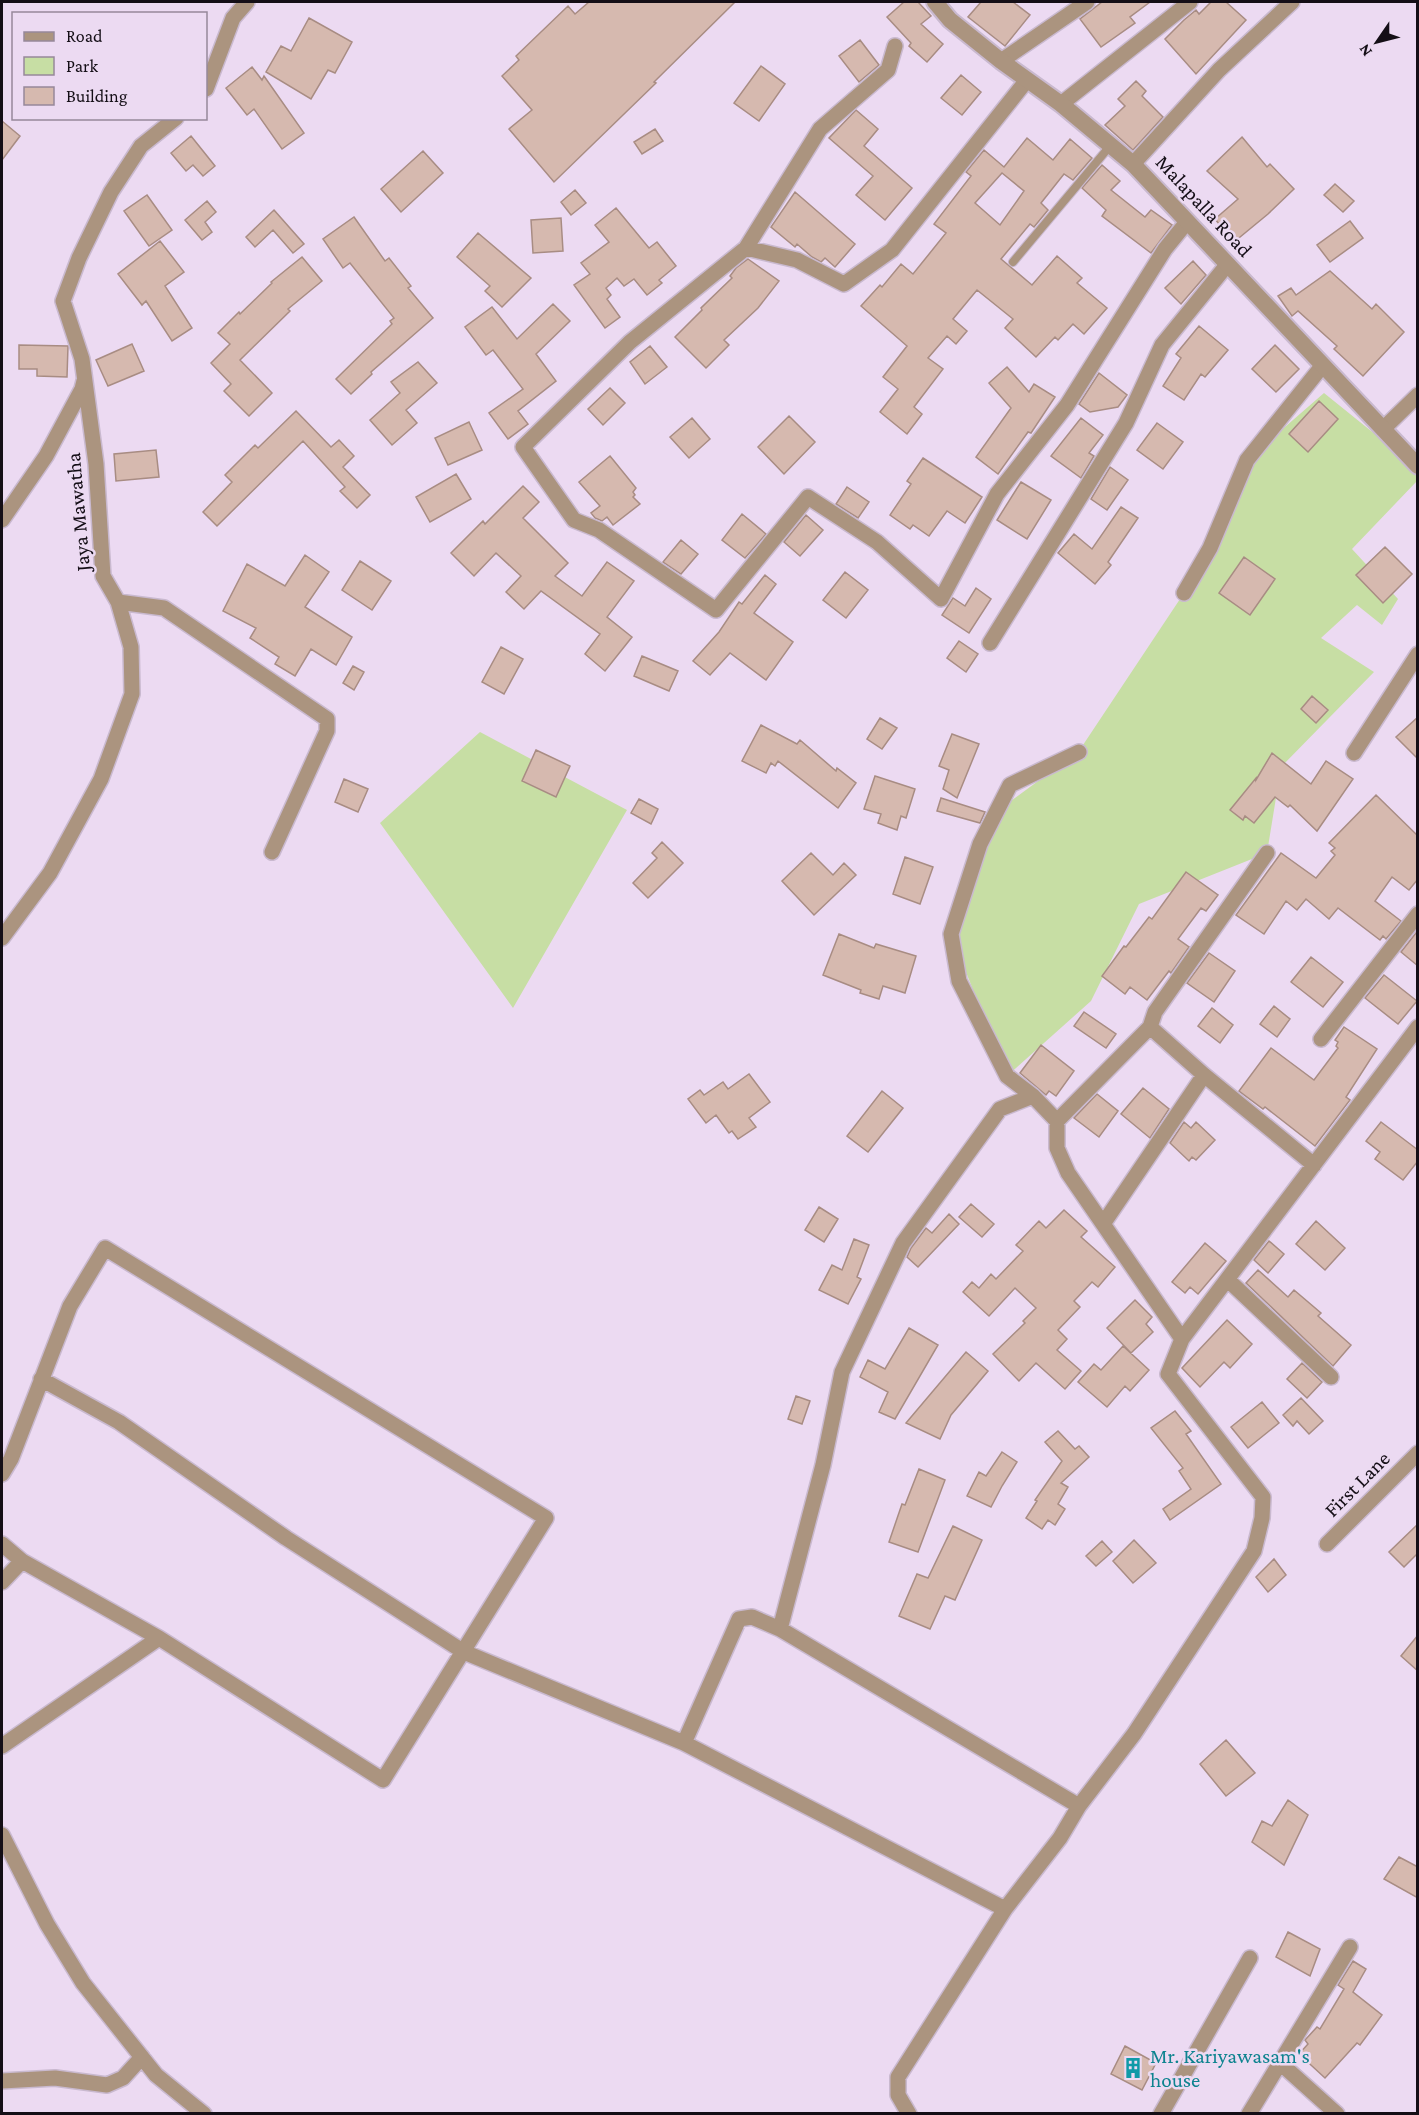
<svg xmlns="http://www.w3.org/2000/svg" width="1419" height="2115" font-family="'Crimson Pro',serif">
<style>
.green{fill:#c7dea4}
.building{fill:#d6b9af;stroke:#a88c83;stroke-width:1.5;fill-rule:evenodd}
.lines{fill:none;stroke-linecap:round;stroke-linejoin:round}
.service-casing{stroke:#c9b9cf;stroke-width:10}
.minor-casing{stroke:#c9b9cf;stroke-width:18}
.tertiary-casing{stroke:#c9b9cf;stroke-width:20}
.service{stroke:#ab947f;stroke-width:8}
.minor{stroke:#ab947f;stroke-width:15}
.tertiary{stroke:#ab947f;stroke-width:16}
.labels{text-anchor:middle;stroke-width:5;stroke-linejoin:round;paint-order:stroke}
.street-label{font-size:21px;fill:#140e16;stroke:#ecdaf2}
.culture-label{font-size:21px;fill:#0d838f;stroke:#ecdaf2;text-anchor:start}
</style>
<rect width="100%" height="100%" fill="#ecdaf2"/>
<path class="green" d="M1324 393 1417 468V481L1352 549 1398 599 1382 625 1357 605 1321 638 1374 672 1281 767 1267 853 1139 904 1091 1001 1007 1076 951 934 996 812 1079 751 1184 593 1247 460Z
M480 732 627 810 513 1008 380 823Z"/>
<path class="building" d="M589 2H735L654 82 656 83 554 182 509 129 532 110 502 76 519 60 516 56 568 6 575 14Z
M904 2H918L931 16 921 24 943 44 927 62 909 46 911 43 887 17Z
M981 2H1013L1030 15 1005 46 968 17Z
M1102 2H1150L1130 17 1135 23 1101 47 1080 19Z
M1211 2H1226L1246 20 1196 74 1165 39 1184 20 1196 10 1199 14Z
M309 18 352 42 335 73 328 70 311 99 266 72 281 46 291 51Z
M860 40 879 65 859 82 839 56Z
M761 66 785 84 759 121 734 103Z
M252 67 262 80 264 76 304 133 282 149 254 109 247 115 226 88Z
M961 75 981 92 962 115 941 98Z
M1136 81 1146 91 1142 96 1163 117 1133 150 1105 125 1125 106 1118 99Z
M856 110 878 129 864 146 912 188 885 220 856 195 873 176 829 138Z
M2 121 20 136 2 160Z
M655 129 663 141 642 154 634 142Z
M191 136 215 166 203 176 193 165 186 171 171 153Z
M1242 137 1267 167 1270 164 1294 189 1268 214 1234 242 1215 219 1238 199 1207 171Z
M1027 138 1053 160 1070 139 1092 158 1073 180 1064 174 1041 203 1048 210 1034 227 1030 224 1001 259 1032 285 1057 256 1082 278 1077 283 1107 308 1084 334 1073 324 1058 340 1055 337 1036 357 1005 328 1013 319 977 290 953 319 967 331 956 344 947 336 928 358 943 369 914 407 922 414 907 434 880 412 898 389 883 377 907 346 861 306 880 285 882 287 901 264 913 274 946 233 934 224 971 176 966 172 984 150 1004 167ZM1002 173 1024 191 1000 225 975 203Z
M423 151 443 173 401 212 381 189Z
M1102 165 1120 181 1111 190 1145 217 1151 210 1172 225 1151 253 1102 216 1106 210 1082 188Z
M1335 184 1354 201 1343 212 1324 195Z
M575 190 586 203 571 215 561 202Z
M795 192 855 244 835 267 825 258 821 262 812 257 797 244 795 247 771 227Z
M147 195 172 230 149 246 124 211Z
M207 201 216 212 205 222 212 232 202 240 185 220Z
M616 208 649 248 657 242 676 266 659 280 662 283 647 295 634 279 624 286 617 278 606 288 611 295 607 299 620 317 605 328 574 285 590 274 581 263 609 242 595 225Z
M274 210 304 244 293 253 273 230 255 247 246 237Z
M354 217 385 261 389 258 411 286 408 288 433 318 371 372 372 374 351 394 336 379 392 324 390 321 394 318 350 263 343 268 323 239Z
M561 218 563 251 533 253 531 220Z
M1350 221 1363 238 1330 262 1317 245Z
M478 233 531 278 502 307 485 291 490 286 457 257Z
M160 241 184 272 165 286 192 328 172 341 146 301 142 305 118 274Z
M302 257 322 281 288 309 290 311 240 360 272 393 249 416 224 391 231 384 211 363 230 344 218 333 239 312 240 314 272 283 271 282Z
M748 259 779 281 758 308 724 340 729 345 706 368 675 337 702 310 701 308 732 278 730 276 736 268Z
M1193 261 1206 275 1181 304 1165 288Z
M1330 271 1372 309 1376 304 1404 332 1363 376 1334 349 1337 346 1298 311 1292 316 1278 296 1291 288 1296 295Z
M553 304 570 321 536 354 556 381 518 411 528 424 508 439 489 413 523 389 493 350 486 355 465 327 492 307 517 339Z
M1199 326 1228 350 1205 377 1201 374 1184 400 1163 386 1181 358 1176 354Z
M132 344 144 371 108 386 96 360Z
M19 345 68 346 67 377 37 376V369H19Z
M1275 345 1299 369 1276 392 1252 369Z
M650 346 667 367 645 384 630 362Z
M418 362 437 383 406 410 417 423 392 445 370 420 400 393 391 382Z
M1007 367 1029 392 1034 384 1055 397 1031 433 1028 432 998 474 976 457 1011 408 989 383Z
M1099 373 1127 395 1118 407 1090 412 1079 404Z
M610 388 625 403 603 425 588 409Z
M1319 401 1338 419 1308 452 1289 434Z
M296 411 331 447 339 440 354 456 343 467 370 495 357 508 340 491 345 487 303 441 217 526 203 512 232 482 225 475 255 445 258 448Z
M789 416 815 442 784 474 758 447Z
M692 418 710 439 689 458 670 437Z
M1081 418 1103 435 1089 453 1094 456 1081 478 1051 456Z
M469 422 482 450 448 465 435 438Z
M1157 423 1183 442 1163 469 1137 450Z
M156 450 159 477 116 481 114 454Z
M610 456 636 488 633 492 635 495 633 497 640 504 613 525 607 517 602 521 595 518 591 513 600 506 579 482Z
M923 458 982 497 965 523 947 511 929 536 913 525 910 529 890 515 911 484 907 481Z
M1110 467 1128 480 1107 510 1091 499Z
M456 474 471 499 430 522 416 497Z
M1021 482 1051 500 1027 539 997 520Z
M523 486 539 502 523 518 568 563 555 576 582 596 607 562 634 581 607 617 632 637 605 671 585 654 600 634 541 591 524 609 506 592 521 576 496 553 474 576 451 553 483 521 485 524Z
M847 487 869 502 858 518 836 504Z
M1121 507 1138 518 1108 562 1111 565 1095 584 1058 553 1074 534 1092 549Z
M742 514 766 534 745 558 722 540Z
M806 515 823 530 800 556 784 542Z
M681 540 698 554 681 574 663 562Z
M1385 547 1412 574 1383 603 1356 575Z
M305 555 329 572 305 607 352 637 336 665 311 649 295 676 275 664 279 657 250 638 256 628 223 611 247 564 285 586Z
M1244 557 1275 579 1250 615 1219 593Z
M360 561 391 581 372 610 342 590Z
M845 572 868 590 846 618 823 600Z
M765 575 776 584 754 613 793 642 766 680 730 653 710 675 693 661 719 632 739 602 742 604Z
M976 588 991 599 969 633 942 615 953 598 965 606Z
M959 641 978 654 966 672 947 658Z
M501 647 523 659 504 694 482 682Z
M642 656 678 671 669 691 634 676Z
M353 666 364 672 354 690 343 683Z
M1312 696 1328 710 1316 723 1301 709Z
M1418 717V759L1396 737Z
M880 718 897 728 882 749 867 739Z
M761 725 797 744 800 740 836 771 837 768 856 783 838 808 778 761 775 766 771 763 766 773 742 761Z
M952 734 979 744 957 798 943 789 949 770 939 766Z
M536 750 570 766 556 797 522 781Z
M1272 753 1311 784 1326 761 1353 779 1317 831 1290 805 1288 807 1275 797 1254 823 1245 816 1243 820 1230 810 1256 778V780Z
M875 776 915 789 906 818 901 816 897 830 878 823 881 814 864 809Z
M344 779 368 789 358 812 335 802Z
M1376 795 1418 836V879L1409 890 1392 877 1375 901 1401 921 1386 939 1383 936 1380 940 1338 908 1329 919 1306 899 1297 910 1286 901 1264 934 1236 915 1281 853 1316 878 1335 855 1331 851 1335 848 1329 843Z
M941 798 985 812 980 823 937 811Z
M639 799 658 809 651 824 631 813Z
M662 842 683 863 648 898 633 883 657 858 652 853Z
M811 853 833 875 844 863 856 875 814 915 782 881Z
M905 857 933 867 920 904 893 894Z
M1186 872 1218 895 1206 911 1201 908 1178 939 1189 947 1171 973 1169 971 1147 1000 1130 987 1125 994 1102 976 1124 946 1126 947 1149 917 1152 919Z
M1416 933 1418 934V966L1401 952Z
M839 934 874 948 876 944 916 956 905 993 883 986 879 999 860 993 861 990 823 975Z
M1209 953 1235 971 1214 1002 1187 983Z
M1311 957 1343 982 1323 1007 1291 982Z
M1384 975 1417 1001 1398 1024 1365 998Z
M1274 1006 1290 1019 1277 1037 1260 1024Z
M1212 1008 1233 1025 1220 1043 1198 1026Z
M1084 1012 1116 1034 1106 1048 1074 1026Z
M1344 1027 1377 1049 1346 1097 1350 1100 1315 1146 1265 1107 1263 1109 1239 1091 1271 1048 1314 1080 1338 1048 1336 1046 1338 1042 1335 1040Z
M1041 1045 1074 1071 1056 1096 1049 1091 1046 1095 1020 1073Z
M749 1074 770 1102 749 1118 756 1127 738 1139 732 1131 729 1133 716 1115 706 1123 688 1099 700 1090 704 1095 723 1082 728 1089Z
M1143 1088 1169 1109 1150 1138 1121 1114Z
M882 1091 903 1108 868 1152 847 1136Z
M1097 1094 1118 1111 1099 1137 1074 1118Z
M1184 1122 1191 1128 1196 1122 1215 1140 1196 1160 1192 1157 1189 1161 1170 1143Z
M1381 1122 1418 1150V1161L1403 1180 1375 1159 1380 1152 1366 1141Z
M971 1204 994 1224 982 1237 959 1217Z
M819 1207 838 1219 824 1242 805 1230Z
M1064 1210 1087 1231 1081 1237 1115 1267 1098 1287 1092 1282 1074 1301 1080 1307 1058 1330 1067 1339 1057 1350 1081 1371 1065 1389 1036 1363 1019 1381 993 1354 1025 1323 1023 1321 1036 1308 1015 1288 989 1316 963 1292 972 1282 979 1288 991 1274 996 1279 1023 1251 1016 1245 1039 1221 1046 1228Z
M949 1214 959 1224 918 1267 907 1257 911 1248 926 1228 932 1233Z
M1316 1221 1345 1248 1325 1270 1296 1244Z
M854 1239 869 1245 857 1277 861 1279 848 1304 819 1290 832 1265 842 1270Z
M1269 1241 1284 1254 1268 1273 1254 1260Z
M1205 1243 1226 1261 1198 1294 1190 1287 1185 1293 1172 1282Z
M1258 1270 1288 1297 1294 1290 1321 1313 1318 1316 1351 1345 1333 1366 1246 1283Z
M1135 1300 1152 1317 1146 1324 1153 1332 1131 1353 1107 1328Z
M1227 1320 1252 1344 1230 1368 1224 1362 1200 1387 1182 1368Z
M909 1328 938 1345 895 1419 879 1412 888 1392 860 1377 868 1360 885 1369Z
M1123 1346 1149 1370 1130 1391 1125 1386 1107 1407 1078 1382 1094 1364 1101 1370Z
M966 1352 988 1371 951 1415 940 1439 906 1423Z
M1302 1363 1322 1382 1307 1398 1287 1379Z
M796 1396 810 1401 802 1424 788 1419Z
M1301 1398 1323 1421 1309 1434 1297 1421 1293 1426 1283 1415Z
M1262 1402 1279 1423 1248 1448 1231 1427Z
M1175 1411 1191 1431 1186 1434 1221 1484 1170 1520 1163 1509 1191 1489 1179 1471 1183 1468 1151 1428Z
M1058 1431 1075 1449 1079 1446 1089 1457 1061 1483 1068 1487 1058 1504 1065 1509 1055 1525 1048 1520 1042 1529 1026 1518 1037 1501 1035 1500 1062 1461 1045 1442Z
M1002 1452 1017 1462 1002 1486 991 1507 967 1496 979 1472 986 1476Z
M919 1469 945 1480 918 1552 889 1542 902 1504 905 1505Z
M1418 1524V1553L1404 1567 1389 1552Z
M953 1526 982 1540 955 1600 945 1596 930 1629 899 1616 917 1574 928 1578Z
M1134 1540 1156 1563 1133 1583 1113 1561Z
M1102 1541 1112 1552 1096 1566 1086 1556Z
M1274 1559 1286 1575 1268 1592 1256 1577Z
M1418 1635V1671L1401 1656Z
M1226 1740 1255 1773 1226 1796 1200 1764Z
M1288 1800 1308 1815 1284 1865 1252 1842 1262 1821 1272 1826Z
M1399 1857 1418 1867V1898L1384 1879Z
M1288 1932 1320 1949 1310 1976 1276 1957Z
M1353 1961 1366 1969 1353 1992 1382 2015 1360 2045 1357 2043 1325 2078 1299 2054 1308 2044 1305 2040 1317 2027 1320 2029 1344 1989 1338 1985Z
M1125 2046 1156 2063 1142 2090 1111 2074Z"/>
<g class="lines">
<defs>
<path id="service" d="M1013 262 1110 146"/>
<path id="minor" d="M1001 61 1087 2
M1027 80 892 250 844 284 797 260 746 248 630 342 523 447 574 520 599 530 716 610 808 497 877 542 941 599 997 494 1067 405 1165 249 1187 222
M206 89 233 18 247 2
M1061 104 1190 2
M1133 164 1219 70 1292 2
M746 248 820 129 888 70 895 46
M1383 429 1418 395
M2 520 46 456 82 389 84 381
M1184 593 1210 548 1247 460 1323 365
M118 602 164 608 327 719V731L272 852
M990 643 1126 423 1162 345 1227 265
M1354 753 1418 654
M1267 853 1155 1012 1150 1027 1204 1075 1314 1165
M2 938 50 873 101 779 132 694 131 647 118 602 103 576 96 464 82 359 63 301 79 258 111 192 141 146 176 118
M1150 1027 1057 1121V1148L1068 1173 1182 1339
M1321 1039 1418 914
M1057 1121 1033 1096 1007 1076 959 981 951 934 980 844 1010 785 1079 752
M1103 1224 1204 1075
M1228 1280 1331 1377
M41 1379 119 1422 286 1538 464 1652 684 1743 1005 1909
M2 1474 11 1459 70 1306 105 1248 546 1518 383 1780 159 1638 22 1561 2 1544
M1327 1544 1418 1453
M2 1582 22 1561
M780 1629 823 1465 842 1372 903 1243 1000 1109 1033 1096
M684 1743 739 1619 752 1617 780 1629 1079 1806
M2 1746 159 1638
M2 1835 47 1924 83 1983 156 2075 204 2114
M1279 2062 1337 2114
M2 2081 55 2078 107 2085 123 2078 142 2057
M909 2114 898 2095V2077L1005 1909 1060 1838 1079 1806 1134 1734 1254 1551 1262 1518 1263 1497 1168 1374 1182 1339 1418 1027
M1161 2114 1250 1958
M1249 2114 1350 1947"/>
<path id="tertiary" d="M935 2 950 20 1001 61 1061 104 1133 164 1418 466"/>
</defs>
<use href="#service" class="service-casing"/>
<use href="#minor" class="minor-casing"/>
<use href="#tertiary" class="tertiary-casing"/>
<use href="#service" class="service"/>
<use href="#minor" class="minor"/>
<use href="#tertiary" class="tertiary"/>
</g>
<defs>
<symbol id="building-bare" viewBox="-9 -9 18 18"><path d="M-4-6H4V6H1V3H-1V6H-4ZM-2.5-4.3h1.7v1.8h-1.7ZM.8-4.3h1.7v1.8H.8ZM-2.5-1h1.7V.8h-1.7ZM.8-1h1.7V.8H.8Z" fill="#0f9aa8" stroke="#ecdaf2" stroke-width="2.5" paint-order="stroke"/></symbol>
</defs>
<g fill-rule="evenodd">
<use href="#building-bare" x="1118" y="2053" width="30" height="30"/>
</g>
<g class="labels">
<g class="street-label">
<text transform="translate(1204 206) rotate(47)" y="7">Malapalla Road</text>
<text transform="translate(78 512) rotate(-95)" y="7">Jaya Mawatha</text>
<text transform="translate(1357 1484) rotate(-45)" y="7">First Lane</text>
</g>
<g class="culture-label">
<text x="1150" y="2063">Mr. Kariyawasam's<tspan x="1150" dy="24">house</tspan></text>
</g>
</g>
<rect width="1419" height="2115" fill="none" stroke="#140e16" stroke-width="6"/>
<rect x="12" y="12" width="195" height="108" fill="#ecdaf2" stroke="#96889a" stroke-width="1.5"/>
<rect x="24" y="32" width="30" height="9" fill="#ab947f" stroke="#96889a" stroke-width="1.5"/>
<text x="66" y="42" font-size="18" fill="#140e16">Road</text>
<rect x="24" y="57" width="30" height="18" fill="#c7dea4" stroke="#96889a" stroke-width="1.5"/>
<text x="66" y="72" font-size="18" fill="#140e16">Park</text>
<rect x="24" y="87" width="30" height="18" fill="#d6b9af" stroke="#96889a" stroke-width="1.5"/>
<text x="66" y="102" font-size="18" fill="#140e16">Building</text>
<g transform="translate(1377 42) rotate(235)" stroke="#ecdaf2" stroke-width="4.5" paint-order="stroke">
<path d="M0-4.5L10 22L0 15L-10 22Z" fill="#140e16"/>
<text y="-9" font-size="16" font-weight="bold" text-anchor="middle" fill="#140e16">N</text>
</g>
</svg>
